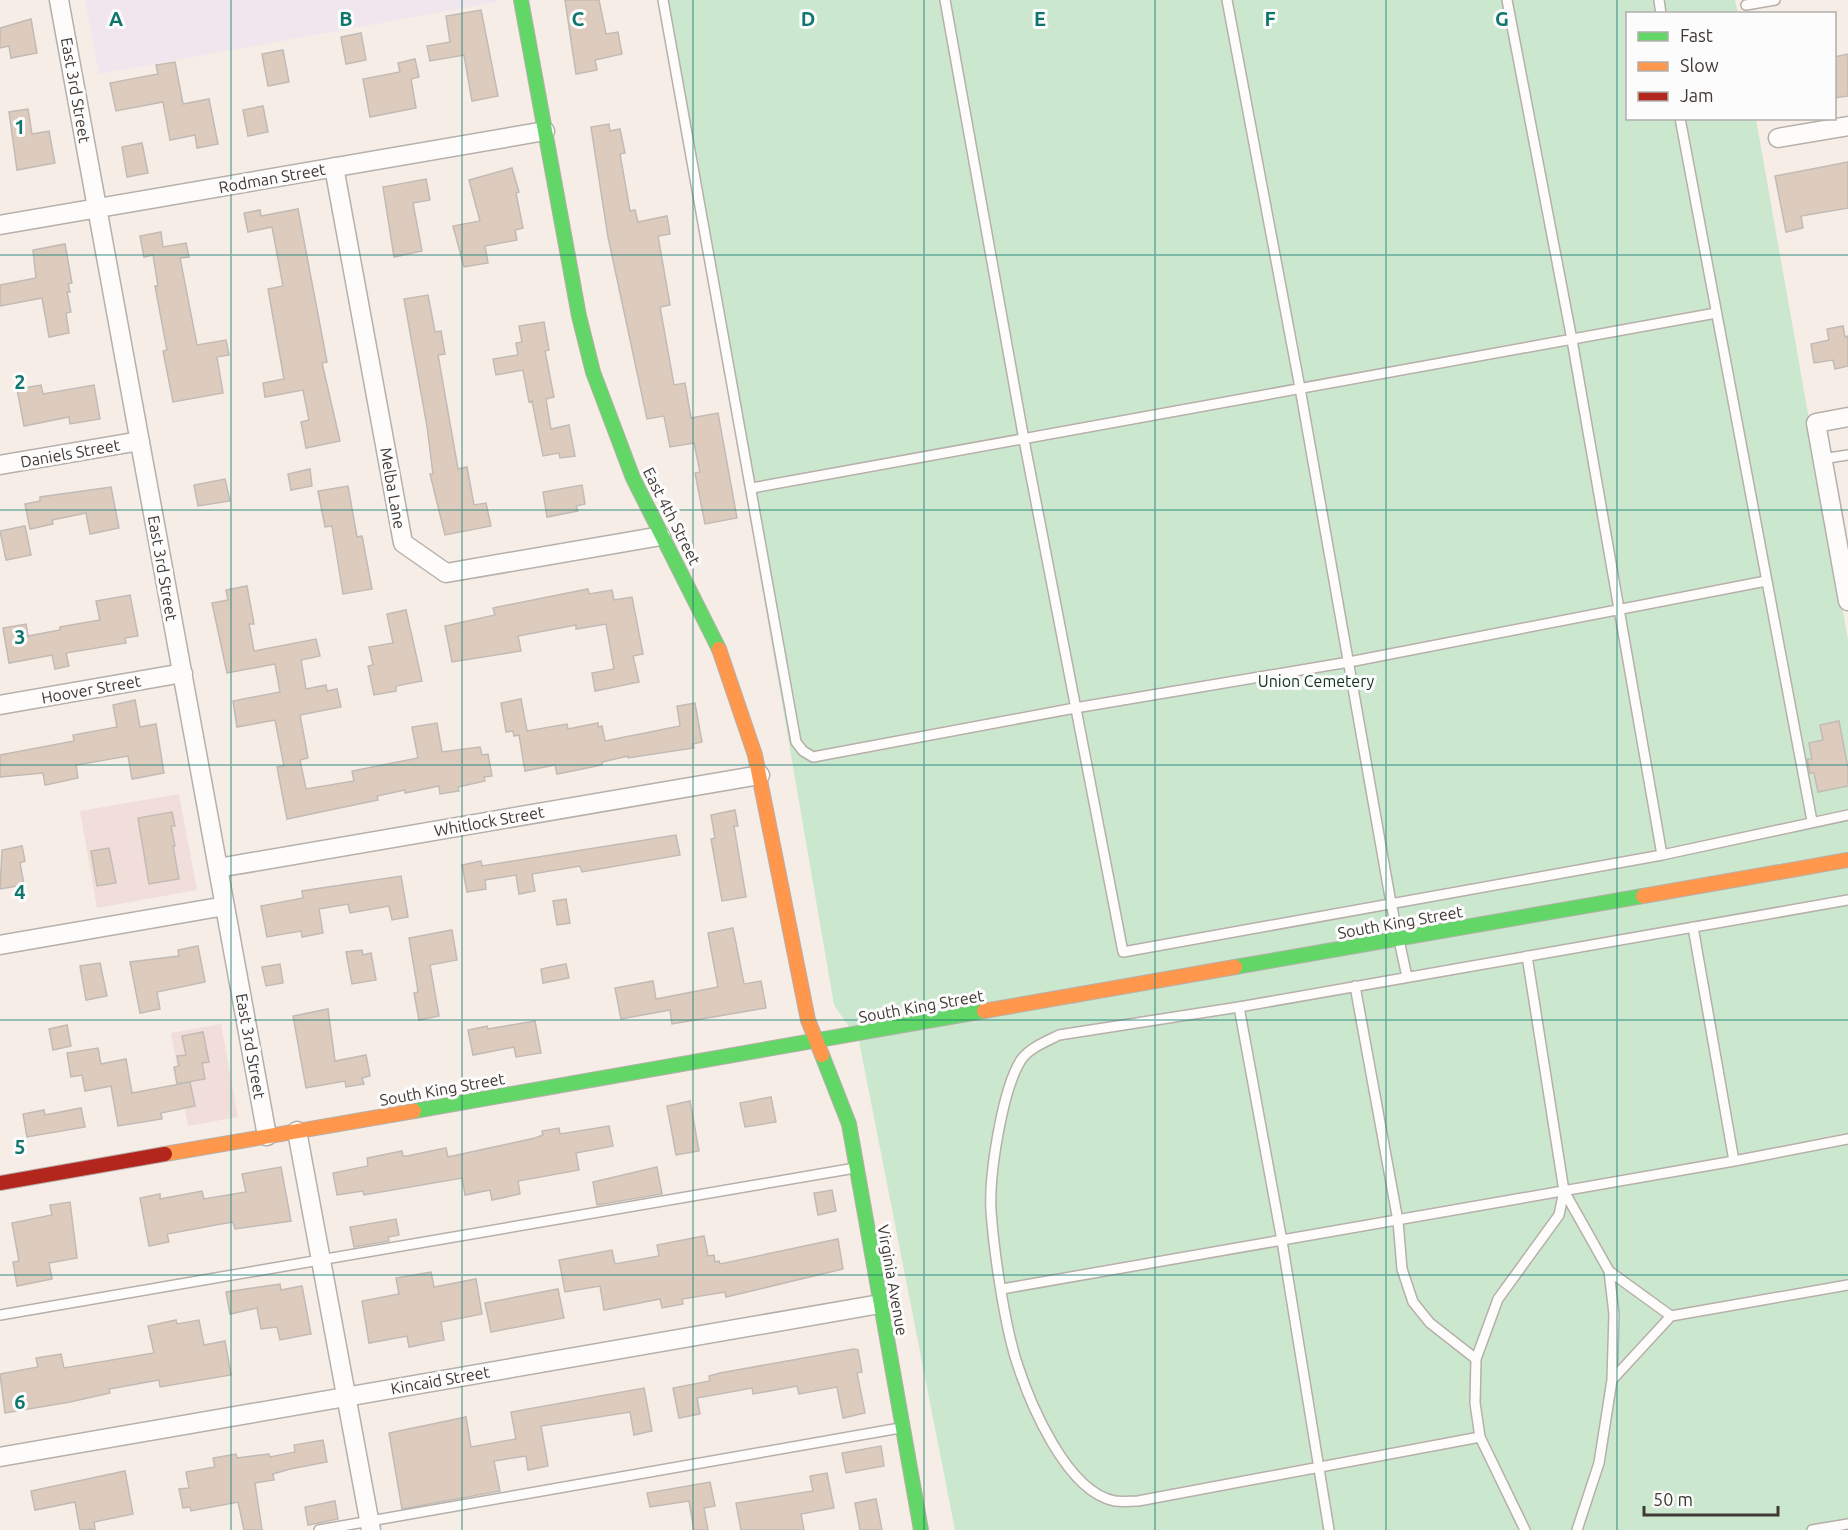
<svg xmlns="http://www.w3.org/2000/svg" width="1848" height="1530" font-family="Ubuntu,sans-serif">
<style>
.commercial{fill:#f1dedb}
.industrial{fill:#f1e6ee}
.green{fill:#cbe8cf}
.building{fill:#ddccbe;stroke:#c2bab5;stroke-width:1.5}
.lines{fill:none;stroke-linecap:round;stroke-linejoin:round}
.lane-casing{stroke:#b6afaa;stroke-width:12}
.street-casing{stroke:#b6afaa;stroke-width:21}
.fast-casing{stroke:#b6afaa;stroke-width:16}
.slow-casing{stroke:#b6afaa;stroke-width:16}
.jam-casing{stroke:#b6afaa;stroke-width:16}
.lane{stroke:#fefcfb;stroke-width:9}
.street{stroke:#fefcfb;stroke-width:18}
.fast{stroke:#63d668;stroke-width:14}
.slow{stroke:#ff974d;stroke-width:14}
.jam{stroke:#b3261e;stroke-width:14}
.grid{fill:none;stroke:#0f766e;stroke-width:1.5;stroke-opacity:0.55}
.labels{text-anchor:middle;stroke-width:6;stroke-linejoin:round;paint-order:stroke}
.street-label{font-size:16px;fill:#403934;stroke:#fcfcfc}
.park-label{font-size:16px;fill:#0f311e;stroke:#fcfcfc}
.grid-label{font-size:20px;text-anchor:middle;font-weight:bold;fill:#0f766e;stroke:#fcfcfc;stroke-width:6;stroke-linejoin:round;paint-order:stroke}
</style>
<rect width="100%" height="100%" fill="#f6ede6"/>
<path class="commercial" d="M179 794 197 890 97 908 80 811Z
M221 1024 238 1117 188 1126 171 1033Z"/>
<path class="industrial" d="M85 0H497V2L99 74Z"/>
<path class="green" d="M661 0H1735L1738 13 1628 14V118L1756 119 1848 640V1530H955L859 1041 834 1005Z"/>
<path class="building" d="M565 0H599L606 34 618 32 622 54 595 60 597 70 576 74Z
M481 10 498 96 472 101 464 55 430 61 427 46 450 42 446 16Z
M31 19 37 53 11 58 9 46 0 48V28Z
M361 33 366 60 346 64 341 37Z
M283 50 289 82 268 86 262 54Z
M1848 54V96L1834 98V57Z
M415 59 419 77 411 79 416 108 370 117 363 79 400 72 398 63Z
M175 62 183 104 209 99 218 144 197 148 195 135 170 140 163 102 116 111 110 83 158 74 156 65Z
M263 106 268 132 248 136 243 110Z
M28 109 32 134 49 131 55 163 17 170 9 112Z
M609 124 610 131 620 129 625 153 620 154 630 211 635 210 638 222 667 216 670 234 658 236 670 305 660 307 674 385 685 383 691 418 718 413 737 518 705 524 695 473 700 472 694 443 670 447 664 416 647 419 608 237 591 127Z
M142 143 148 173 127 177 122 147Z
M1848 162V208L1801 216 1803 228 1786 232 1775 176Z
M512 168 519 192 516 193 523 228 515 230 517 240 485 246 488 263 464 267 453 226 480 221 469 180Z
M426 179 430 200 413 203 422 251 394 257 383 187Z
M298 209 327 362 322 363 340 441 306 448 301 422 309 420 303 390 265 397 263 383 284 379 268 289 283 286 272 227 248 232 244 213 260 210 261 216Z
M161 232 163 247 186 243 189 257 180 258 197 345 226 340 229 355 217 357 223 393 173 402 163 351 167 350 155 286H158L153 255 144 257 140 236Z
M65 244 72 283 68 284 70 292H67L71 312 66 313 69 333 49 337 42 298 0 306V285L36 278 33 250Z
M428 295 435 332 441 331 445 354 438 355 458 469 467 467 474 505 486 503 491 526 445 535 430 474H433L427 426 404 299Z
M544 322 549 350 545 351 554 397 546 399 551 429 569 425 575 456 560 458 559 453 543 456 532 401 529 402 523 370 496 375 493 359 518 355 516 343 522 342 519 326Z
M1843 326 1845 337 1848 336V366L1835 369 1833 360 1814 363 1811 344 1829 340 1827 329Z
M41 385 43 394 94 385 100 419 70 424 69 417 24 426 17 389Z
M310 469 312 486 291 490 288 474Z
M225 479 230 501 198 506 194 485Z
M582 485 585 504 576 506 578 511 547 517 543 492Z
M348 486 357 537 362 536 372 589 343 594 332 526 325 527 318 491Z
M111 487 119 528 90 534 86 513 52 520 53 524 30 529 25 504 40 501V497Z
M25 526 31 555 6 560 0 531Z
M247 586 254 624H249L254 651 316 639 320 656 301 660 306 689 326 685 327 691 337 689 341 707 300 715 308 758 300 760 306 789 354 781 352 771 418 758 412 727 437 723 442 752 480 747 482 755 488 754 492 776 484 777 485 781 458 787 459 791 440 794 439 786 405 793V790L377 796 378 800 287 819 277 767 284 766 275 720 237 727 233 701 280 692 275 664 227 673 212 603 228 600 226 590Z
M588 589 589 594 612 590 614 600 632 597 643 654 633 656 639 682 595 691 592 673 614 669 606 624 576 629V625L518 636 521 651 452 662 445 626 495 615 493 608Z
M130 595 138 636 125 638 126 643 66 653 69 666 55 669 52 655 9 663 3 628 26 624 28 636 60 630V627L100 620 96 601Z
M406 610 422 681 396 686V691L374 695 368 666 373 665 369 647 393 643 387 614Z
M521 699 527 731 567 724 568 729 598 723V727L602 726 605 741 680 726 677 706 695 703 702 742 693 744 694 748 628 758V756L602 762V765L557 774 555 765 525 771 519 735 514 736 513 731 506 732 501 703Z
M135 700 140 727 156 724 164 773 132 779 128 756 76 765 78 778 45 785 43 773 0 777V755L74 741 73 735 117 727 113 705Z
M1839 721 1848 768V786L1818 792 1814 773H1810L1807 759H1812L1809 743 1823 740 1820 725Z
M735 810 738 826H734L746 897 722 901 711 839 715 838 711 815Z
M172 812 175 826H171L175 846H173L179 879 149 884 138 818Z
M676 835 680 855 582 872 580 866 532 874 535 891 519 894 516 875 485 880 486 889 467 892 462 865 481 861 482 866Z
M22 846 25 861 20 863 24 885 0 889 2 850Z
M109 848 116 883 97 886 91 851Z
M401 876 408 917 392 920 389 906 350 913 348 904 319 909 323 933 302 937 301 931 267 937 261 906 303 898 302 891Z
M566 899 570 923 557 925 553 901Z
M733 928 744 984 761 981 766 1008 672 1024 670 1010 621 1019 615 988 653 981 656 999 718 987 708 933Z
M452 930 457 960 430 965 439 1016 419 1020 414 993 418 992 417 985 409 938Z
M198 946 205 982 157 992 160 1009 140 1013 130 962 179 956 178 950Z
M362 950 363 955 371 953 376 980 352 984 346 952Z
M100 963 107 996 86 1000 80 966Z
M280 964 283 983 266 986 262 967Z
M566 964 569 978 543 983 541 969Z
M328 1009 335 1061 366 1055 370 1076 362 1078 364 1084 346 1087 345 1081 306 1088 293 1016Z
M535 1021 541 1053 516 1057 514 1047 473 1055 468 1030 487 1026 488 1029Z
M67 1025 71 1046 53 1050 49 1029Z
M203 1032 209 1062 202 1063 205 1079 177 1084 174 1067 179 1066 177 1056 186 1055 182 1036Z
M98 1048 101 1064 126 1059 132 1093 190 1082 195 1106 161 1113 162 1119 118 1126 111 1086 85 1091 82 1075 71 1077 67 1053Z
M771 1097 776 1122 745 1127 740 1103Z
M690 1101 699 1151 676 1155 667 1106Z
M81 1108 85 1127 27 1137 23 1114 44 1110 45 1115Z
M609 1126 613 1146 576 1153 579 1170 518 1181 520 1194 492 1200 490 1190 465 1195 462 1178 364 1195 363 1191 337 1195 333 1173 368 1166 367 1158 402 1151 403 1156H407L446 1148 448 1157 535 1138 543 1135 542 1131 559 1128 560 1134Z
M281 1167 291 1221 235 1229 233 1222 221 1224 167 1234 169 1242 149 1246 140 1198 160 1194V1199L202 1191 204 1199 246 1192 242 1174Z
M657 1167 662 1194 597 1205 593 1182Z
M832 1190 836 1211 818 1215 814 1193Z
M70 1202 77 1258 49 1263 52 1279 17 1286 13 1262 19 1261 12 1223 52 1215 50 1205Z
M396 1219 399 1235 388 1237 389 1241 354 1247 350 1227Z
M704 1236 708 1256 714 1255 715 1262 719 1261 720 1264 838 1239 843 1269 726 1297 725 1292 682 1299 683 1304 662 1308 660 1299 604 1310 600 1286 565 1292 559 1260 612 1250 615 1264 659 1256 657 1245Z
M431 1272 434 1287 476 1279 482 1314 441 1322 444 1340 409 1347 407 1336 369 1343 362 1301 399 1294 396 1278Z
M280 1284 281 1290 302 1286 311 1334 280 1340 277 1327 261 1329 257 1308 230 1314 226 1292Z
M558 1289 564 1318 491 1332 485 1303Z
M176 1320 177 1324 199 1320 204 1345 225 1341 231 1375 160 1387 159 1380 109 1389 110 1393 70 1402 5 1413 0 1374 38 1367 36 1358 61 1354 64 1368 154 1353 148 1326Z
M854 1349 858 1350 862 1372 857 1373 865 1413 843 1418 837 1387 799 1394 797 1386 753 1394 752 1388 697 1398 700 1414 679 1418 673 1388 710 1381 709 1376 720 1373Z
M644 1388 652 1431 634 1435 630 1412 541 1426 548 1466 528 1470 526 1456 494 1461 500 1491 402 1509 389 1433 466 1417 471 1447 516 1439 511 1412Z
M323 1440 327 1462 290 1469 273 1474 274 1480 255 1483 262 1530H244L238 1502 191 1511 190 1507 183 1508 179 1489 189 1488 186 1472 215 1467 213 1458 236 1454 237 1458 269 1454 270 1457 295 1452 294 1445Z
M881 1446 884 1466 846 1473 842 1453Z
M125 1471 133 1514 94 1522 95 1529 80 1530 75 1502 35 1510 31 1491Z
M827 1473 834 1508 801 1514 804 1530H741L736 1503 813 1491 810 1476Z
M710 1482 715 1506 704 1508 708 1530H694L689 1501 650 1507 647 1493Z
M876 1499 882 1530H860L855 1503Z
M335 1501 338 1519 308 1525 305 1507Z"/>
<g class="lines">
<defs>
<path id="lane" d="M663 0 796 742 803 751 813 757 1075 708 1349 662 1766 581
M945 0 1024 440 1123 952 1662 855 1848 815
M1227 0 1300 388 1391 903 1407 977
M1507 0 1572 340 1662 855
M1659 0 1661 14
M1746 5 1775 0
M1680 118 1812 821
M1822 459 1848 455
M752 488 1716 313
M1693 927 1734 1161
M1355 986 1398 1221 1402 1269 1413 1302 1430 1323 1476 1359
M1239 1007 1282 1241 1329 1530
M1564 1191 1609 1271 1614 1314 1612 1380 1599 1463 1577 1530
M1609 1271 1671 1316
M1002 1289 1734 1161 1848 1139
M0 1315 855 1168
M1612 1380 1671 1316 1848 1285
M1480 1437 1138 1501C1130 1501 1122 1502 1115 1501 1066 1492 1029 1401 1016 1360 1004 1321 994 1252 991 1211 989 1175 1002 1090 1021 1060 1029 1048 1047 1041 1059 1035L1239 1007 1848 900
M319 1530 900 1428
M1525 1530 1480 1437 1475 1403 1476 1359 1498 1299 1559 1215 1564 1191 1527 956
M1812 1530 1848 1524"/>
<path id="street" d="M59 0 267 1136
M1778 138 1848 126
M334 167 403 543 446 573 661 536
M0 225 545 131
M1848 417 1816 423 1848 601
M0 465 140 441
M0 705 183 673
M218 868 760 775
M0 945 225 906
M297 1131 371 1530
M0 1457 880 1304"/>
<path id="fast" d="M521 0 579 316 593 372 633 478 719 649
M1235 967 1643 896
M822 1055 849 1124 921 1530
M414 1111 984 1011"/>
<path id="slow" d="M719 649 755 755 808 1020 822 1055
M1643 896 1848 860
M984 1011 1235 967
M165 1154 414 1111"/>
<path id="jam" d="M0 1183 165 1154"/>
</defs>
<use href="#lane" class="lane-casing"/>
<use href="#street" class="street-casing"/>
<use href="#fast" class="fast-casing"/>
<use href="#slow" class="slow-casing"/>
<use href="#jam" class="jam-casing"/>
<use href="#lane" class="lane"/>
<use href="#street" class="street"/>
<use href="#fast" class="fast"/>
<use href="#slow" class="slow"/>
<use href="#jam" class="jam"/>
</g>
<path class="grid" d="M231 0V1530M462 0V1530M693 0V1530M924 0V1530M1155 0V1530M1386 0V1530M1617 0V1530M0 255H1848M0 510H1848M0 765H1848M0 1020H1848M0 1275H1848"/>
<g class="labels">
<g class="street-label">
<text transform="translate(76 90) rotate(80)" y="6">East 3rd Street</text>
<text transform="translate(272 178) rotate(-10)" y="6">Rodman Street</text>
<text transform="translate(70 453) rotate(-10)" y="6">Daniels Street</text>
<text transform="translate(393 488) rotate(80)" y="6">Melba Lane</text>
<text transform="translate(672 516) rotate(63)" y="6">East 4th Street</text>
<text transform="translate(163 568) rotate(80)" y="6">East 3rd Street</text>
<text transform="translate(91 689) rotate(-10)" y="6">Hoover Street</text>
<text transform="translate(489 821) rotate(-10)" y="6">Whitlock Street</text>
<text transform="translate(1400 922) rotate(-10)" y="6">South King Street</text>
<text transform="translate(921 1006) rotate(-10)" y="6">South King Street</text>
<text transform="translate(251 1046) rotate(80)" y="6">East 3rd Street</text>
<text transform="translate(442 1089) rotate(-10)" y="6">South King Street</text>
<text transform="translate(893 1280) rotate(80)" y="6">Virginia Avenue</text>
<text transform="translate(440 1380) rotate(-10)" y="6">Kincaid Street</text>
</g>
<g class="park-label">
<text x="1316" y="687">Union Cemetery</text>
</g>
</g>
<g class="grid-label">
<text x="116" y="26">A</text>
<text x="346" y="26">B</text>
<text x="578" y="26">C</text>
<text x="808" y="26">D</text>
<text x="1040" y="26">E</text>
<text x="1270" y="26">F</text>
<text x="1502" y="26">G</text>
<text x="20" y="134">1</text>
<text x="20" y="389">2</text>
<text x="20" y="644">3</text>
<text x="20" y="899">4</text>
<text x="20" y="1154">5</text>
<text x="20" y="1409">6</text>
</g>
<rect x="1626" y="12" width="210" height="108" fill="#fcfcfc" stroke="#b1aeac" stroke-width="1.5"/>
<rect x="1638" y="32" width="30" height="9" fill="#63d668" stroke="#b1aeac" stroke-width="1.5"/>
<text x="1680" y="42" font-size="18" fill="#403934">Fast</text>
<rect x="1638" y="62" width="30" height="9" fill="#ff974d" stroke="#b1aeac" stroke-width="1.5"/>
<text x="1680" y="72" font-size="18" fill="#403934">Slow</text>
<rect x="1638" y="92" width="30" height="9" fill="#b3261e" stroke="#b1aeac" stroke-width="1.5"/>
<text x="1680" y="102" font-size="18" fill="#403934">Jam</text>
<path d="M1644 1506v9h134v-9" fill="none" stroke="#403934" stroke-width="3"/>
<text x="1653" y="1506" font-size="18" fill="#403934" stroke="#fcfcfc" stroke-width="4.5" paint-order="stroke">50 m</text>
</svg>
